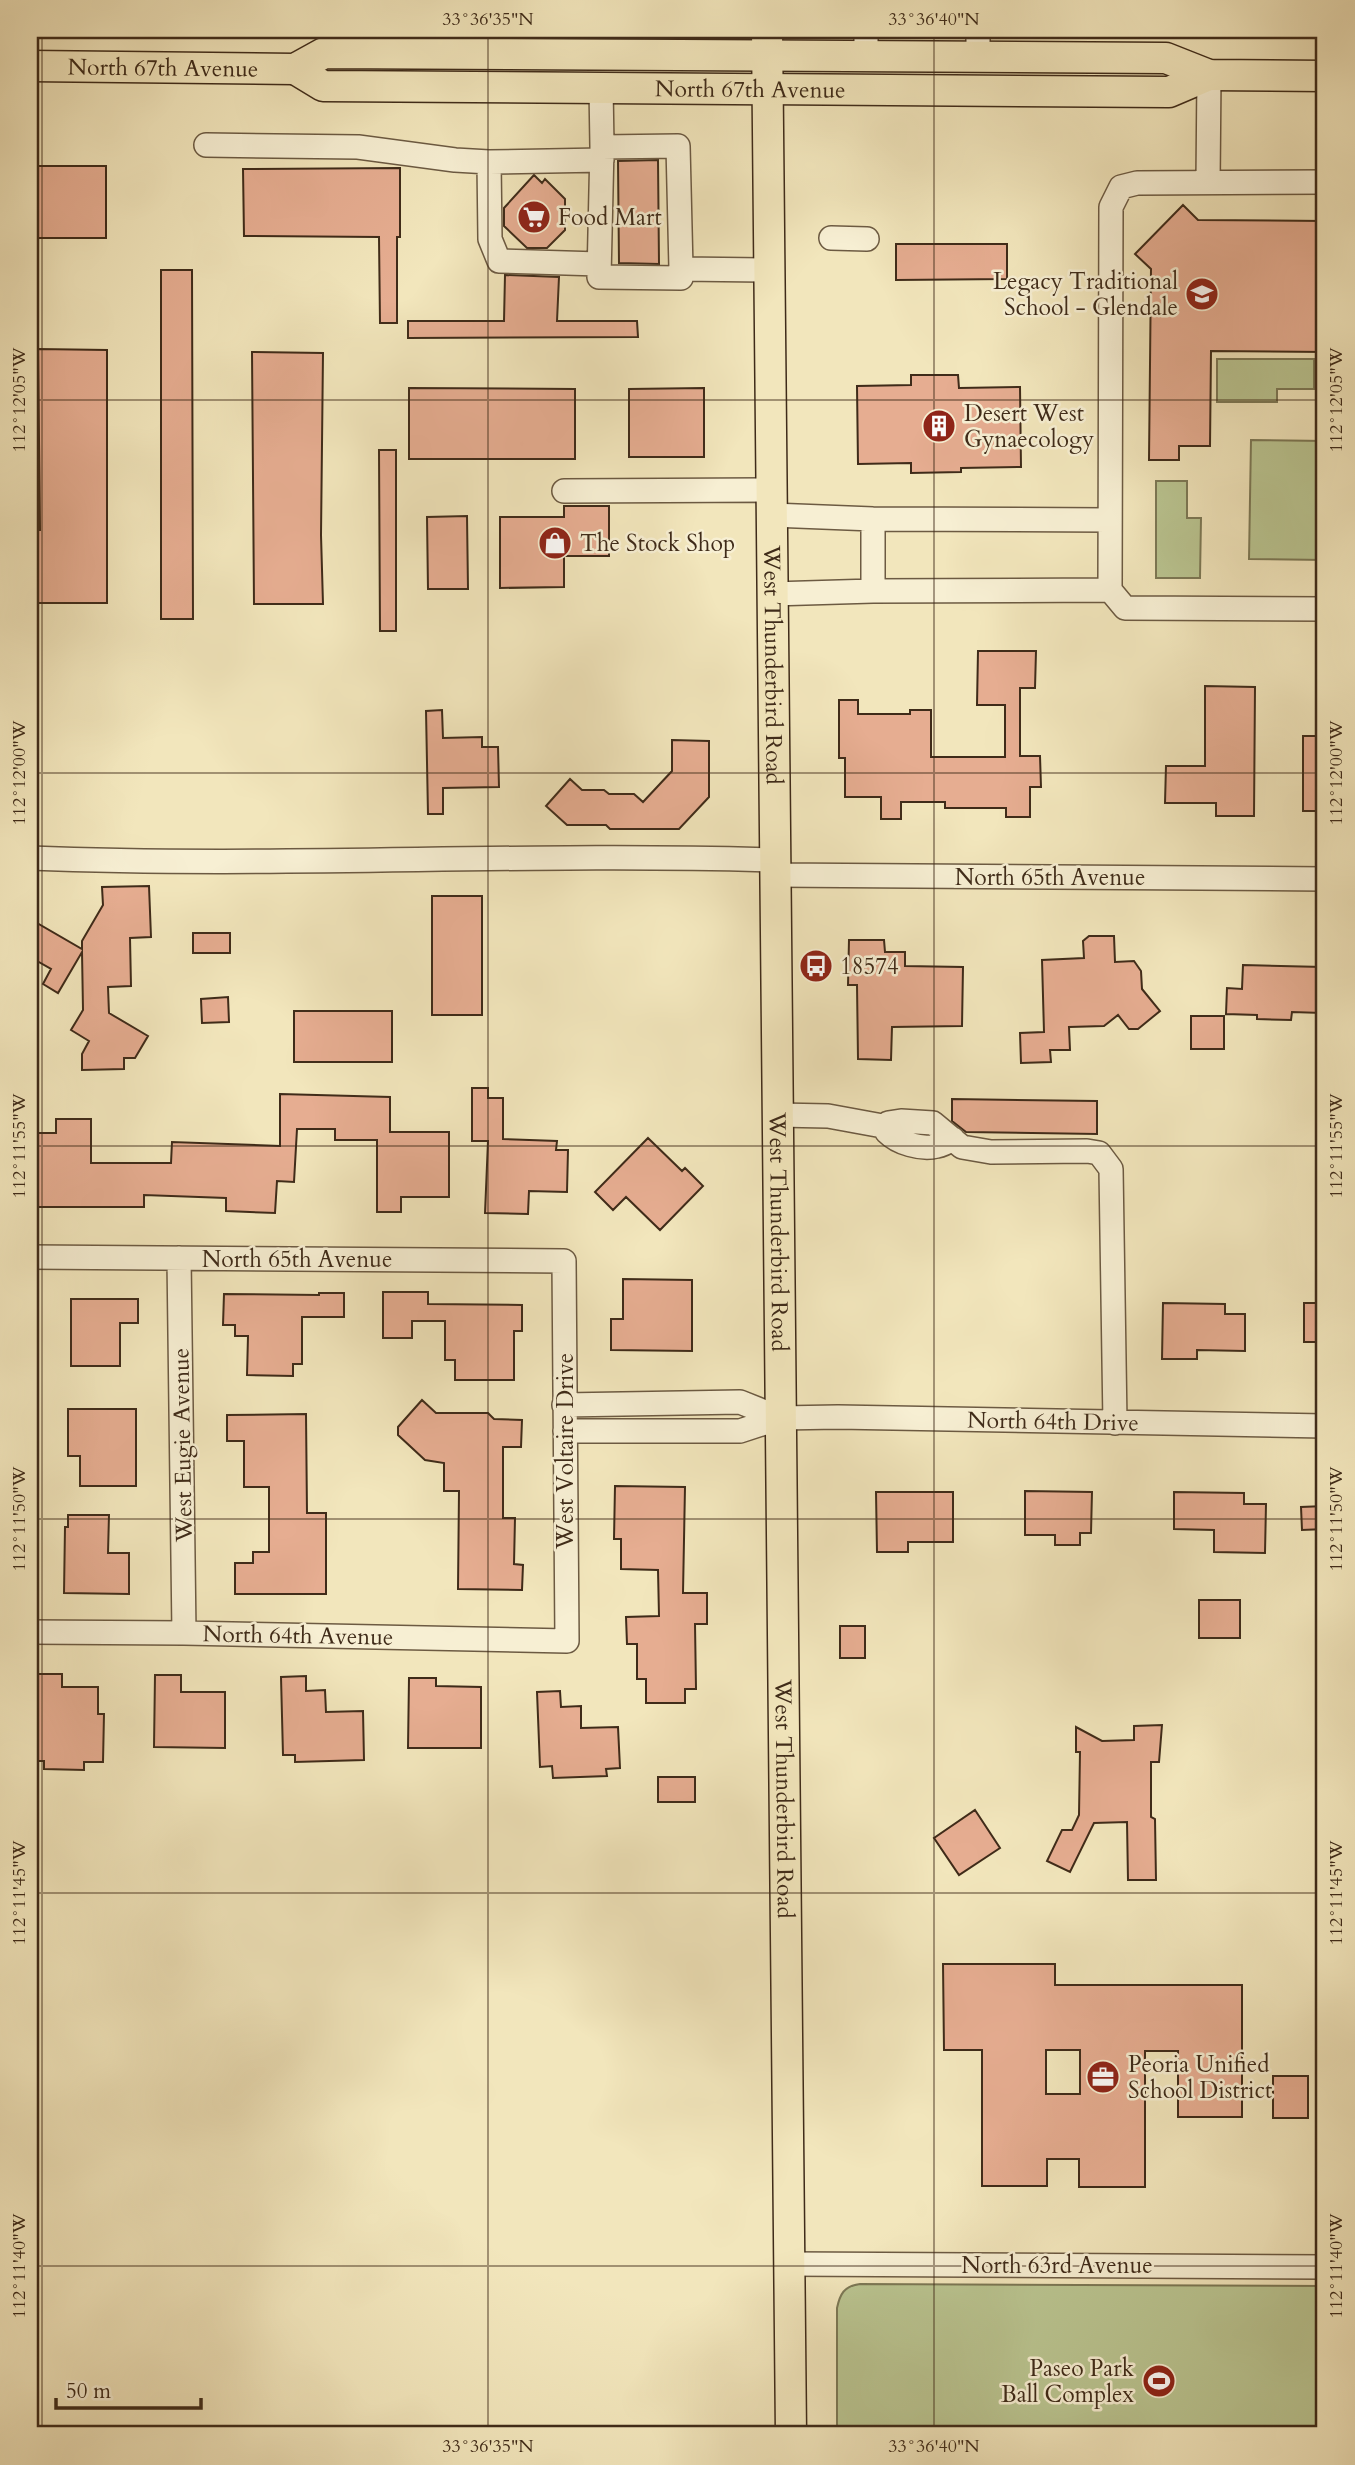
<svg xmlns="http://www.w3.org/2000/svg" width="1355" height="2465" font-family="Cardo,serif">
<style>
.green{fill:#bac591;stroke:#7c7855;stroke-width:2}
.building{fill:#e6ad91;stroke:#3f2b19;stroke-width:2;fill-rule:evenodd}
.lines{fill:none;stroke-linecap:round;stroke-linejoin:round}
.minor-casing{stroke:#6c5a42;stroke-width:26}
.major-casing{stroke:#3f2b19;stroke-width:33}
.minor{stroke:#f7efd3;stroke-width:23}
.major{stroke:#f2e6bc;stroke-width:30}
.ticks{fill:none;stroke:#3f2b19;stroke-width:2;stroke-opacity:0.45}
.labels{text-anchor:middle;stroke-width:5;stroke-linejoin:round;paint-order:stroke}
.street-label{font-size:23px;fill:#3f2b19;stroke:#f7efd3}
.poi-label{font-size:23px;fill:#3f2b19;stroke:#f7efd3;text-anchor:start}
.neatline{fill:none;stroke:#3f2b19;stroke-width:2.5}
.ticks-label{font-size:18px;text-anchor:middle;fill:#3f2b19}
</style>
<rect width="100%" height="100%" fill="#f2e6bc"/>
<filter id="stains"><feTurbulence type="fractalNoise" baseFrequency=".00286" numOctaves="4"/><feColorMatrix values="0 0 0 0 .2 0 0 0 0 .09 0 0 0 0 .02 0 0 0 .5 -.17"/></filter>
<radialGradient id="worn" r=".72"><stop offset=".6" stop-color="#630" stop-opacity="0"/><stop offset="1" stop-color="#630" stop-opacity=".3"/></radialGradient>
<path class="green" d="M1217 359H1314V389H1277V402H1217Z
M1251 440 1325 441V560L1249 559Z
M1156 481H1187V518H1201L1200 578H1156Z
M860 2284 1325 2286V2435H837V2308C840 2294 844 2286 860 2284Z"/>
<path class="building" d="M658 160 659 264 619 263 618 161Z
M34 166H106V238H34Z
M400 168V237H397V323H380L379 237 244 236 243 169Z
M534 175 542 183 545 179 565 199V230L547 248H527L504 226V208Z
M1183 205 1198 220 1325 221V352L1211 351 1210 446H1179V460H1149L1151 269 1135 254Z
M896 244H1007V279L896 280Z
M161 270H192L193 619H161Z
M505 275 559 277 557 321H637L638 337 408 338V321H504Z
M38 349 107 350V603H38L37 530H40Z
M252 352 323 353 321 535 323 604H254Z
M911 375H958L959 388 1020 387 1021 467 961 468V472L911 473V463L858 464 857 386 911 385Z
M409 388 575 389V459H409Z
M704 388V457H629V389Z
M379 450H396V631H380Z
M564 506H609V556H564V587L500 588V517H564Z
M467 516 468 589H428L427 517Z
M978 651H1036L1035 688H1020V756H1040L1041 787H1030V817H1006V808H945V802H901V819H881V797H845V758H839V700H858V714H910V710H931V757H1005V705H977Z
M1205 686 1255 687 1254 816H1216V803H1165L1166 766H1205Z
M442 710 443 738 482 737V747H498L499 787 443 788V814H428L426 711Z
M1303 736H1325V811H1303Z
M672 740 709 741V797L679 829H610L606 825H567L546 806 570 779 582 790H604L609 794H634L643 802 672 771Z
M149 886 151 937 130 938 131 986 108 987 109 1013 148 1036 135 1058H124V1069L82 1070V1054L89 1041 71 1030 83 1010 82 952 58 993 43 984 51 969 30 957V919L82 949V941L103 905 102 887Z
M432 896H482V1015H432Z
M193 933H230V953H193Z
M1089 936H1114L1115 962 1134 961 1141 971 1142 989 1160 1011 1138 1029H1129L1118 1015 1104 1026 1069 1027 1070 1050H1050L1051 1062 1021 1063 1020 1033 1044 1032 1042 960 1084 958 1083 941Z
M849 940H884L885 952H905V966L963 967 962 1026 892 1027 891 1060 858 1059 857 985H848Z
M1243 965 1323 967 1322 1013 1292 1012 1291 1020 1257 1019V1015L1226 1014 1227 988 1242 989Z
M228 997 229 1022 202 1023 201 999Z
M294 1011H392V1062H294Z
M1191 1016H1224V1049H1191Z
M472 1088H488V1098H503V1139L557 1141 556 1150H568L567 1192 529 1191 528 1214 485 1213 488 1141H472Z
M280 1094 390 1097V1132H449V1197H401V1212H377V1140H335V1129H297L294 1182 277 1181 275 1213 226 1211V1198L144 1195V1207H35V1133H56V1119H91V1163H171L172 1142 280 1146Z
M952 1099 1097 1101V1134L966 1132 952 1121Z
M648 1138 682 1171 685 1168 703 1186 660 1230 626 1197 613 1210 595 1192Z
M623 1279 692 1280V1351L611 1350V1319H623Z
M383 1292H428V1304L522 1305V1331H514V1380H455V1360H445V1321H412V1338H383Z
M319 1293H344V1317H302V1364H293V1376L247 1375 248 1336H235V1325H223L224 1294 319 1295Z
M71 1299H138V1323H120V1366H71Z
M1163 1303 1225 1304V1314H1245V1351L1197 1350V1359H1162Z
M1304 1303H1325V1342H1304Z
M422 1400 436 1413H488L494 1419 522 1420 521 1447H503V1518H515L514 1564 523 1565 522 1590 458 1589 459 1491H444V1463L425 1460 398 1435V1427Z
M68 1409H136V1486H80V1456H68Z
M306 1414 307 1513H326V1594H235V1563H253V1552H269V1487H244V1441H227V1415Z
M615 1486 685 1487 683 1593H707V1624H695L696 1689H685V1703H646V1679H637V1644H627L626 1617 659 1616 658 1570 621 1569V1539H614Z
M1025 1491 1092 1492 1091 1533H1080V1545H1055V1535H1025Z
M876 1492H953V1542H908V1552H877Z
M1174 1492 1244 1493V1504H1266L1265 1553 1214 1552V1530L1174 1529Z
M1325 1506V1529L1302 1530 1301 1507Z
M68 1515H109L108 1553H129V1594L64 1593 65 1527H68Z
M1199 1600H1240V1638H1199Z
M840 1626H865V1658H840Z
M30 1674H62V1687H98V1714H104L103 1762H84V1770L44 1769V1761H30Z
M155 1675H181V1692H225V1748L154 1747Z
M306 1676V1691L325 1690 326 1712 363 1711 364 1760 295 1762V1755H283L281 1677Z
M409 1678H436V1686L481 1687V1748H408Z
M560 1691 561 1707 581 1706V1728L618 1727 620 1768 606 1769 607 1776 553 1778 552 1766 540 1767 537 1692Z
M1162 1725 1159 1762H1151V1817L1155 1819 1156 1880H1128L1127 1822 1094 1823 1070 1872 1047 1861 1062 1830H1072L1079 1815 1080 1752H1076V1727L1102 1741 1134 1740V1726Z
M658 1777H695V1802H658Z
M975 1810 1000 1848 959 1875 934 1838Z
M943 1964H1055V1985H1242V2117H1178V2051H1145V2187H1079V2159H1047V2186H982V2050H944ZM1046 2050H1080V2094H1046Z
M1273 2076H1308V2118H1273Z"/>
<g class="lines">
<defs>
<path id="minor" d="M452 30V54
M866 30V55
M978 30V56
M601 87 602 147 678 146 681 269 770 270
M206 145 358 147 455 160 489 162
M602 147 599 277 681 278V269
M1208 182 1209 75
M1325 182 1137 183 1121 187 1111 207 1110 590 1125 608 1325 609
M831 238 867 239
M599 264 499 261 490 239 489 162 602 160
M564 491 771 490
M772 515 873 519 1109 520
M873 591V519
M772 594 873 591 1110 590
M30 858C278 868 527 852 775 860
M775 875 1325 879
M778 1115 828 1116 888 1127
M953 1139C948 1142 942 1145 937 1146 921 1150 898 1143 887 1132L888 1123 901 1121 933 1123 962 1147 991 1152 1087 1151 1099 1153 1111 1169 1115 1423
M30 1257 564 1261 567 1641 184 1633 30 1632
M179 1258 184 1633
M564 1405 740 1402 780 1418
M565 1431H740L780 1418 838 1417 1325 1426
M789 2264 1325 2267"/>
<g id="major">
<path id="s1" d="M767 30 791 2435"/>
<path id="s2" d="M30 66 295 69 324 53 1166 58 1209 75 1325 76"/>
<path id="s3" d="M295 69 323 86 1169 92 1209 75"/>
</g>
</defs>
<use href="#minor" class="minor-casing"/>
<use href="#major" class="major-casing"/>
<use href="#minor" class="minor"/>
<use href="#major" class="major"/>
</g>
<path class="ticks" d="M42 30V2435M488 30V2435M934 30V2435M30 400H1325M30 773H1325M30 1146H1325M30 1519H1325M30 1893H1325M30 2266H1325"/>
<defs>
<symbol id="supermarket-disc" viewBox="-11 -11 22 22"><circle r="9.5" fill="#8f2418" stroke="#f7efd3"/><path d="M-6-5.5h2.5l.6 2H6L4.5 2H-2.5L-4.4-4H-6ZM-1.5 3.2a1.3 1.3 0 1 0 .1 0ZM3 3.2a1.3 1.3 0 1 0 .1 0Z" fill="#fff"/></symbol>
<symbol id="school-disc" viewBox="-11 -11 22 22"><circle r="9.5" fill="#8f2418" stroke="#f7efd3"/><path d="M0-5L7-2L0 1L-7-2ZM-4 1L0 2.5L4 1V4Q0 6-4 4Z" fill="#fff"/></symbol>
<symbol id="building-disc" viewBox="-11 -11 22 22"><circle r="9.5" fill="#8f2418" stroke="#f7efd3"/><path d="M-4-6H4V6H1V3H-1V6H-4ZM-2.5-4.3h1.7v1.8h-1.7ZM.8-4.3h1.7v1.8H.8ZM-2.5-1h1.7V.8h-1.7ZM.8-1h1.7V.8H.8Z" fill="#fff"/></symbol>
<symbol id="shop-disc" viewBox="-11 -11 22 22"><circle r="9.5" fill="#8f2418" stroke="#f7efd3"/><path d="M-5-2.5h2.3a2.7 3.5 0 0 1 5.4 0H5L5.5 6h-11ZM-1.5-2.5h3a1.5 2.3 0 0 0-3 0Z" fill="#fff"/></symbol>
<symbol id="bus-disc" viewBox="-11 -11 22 22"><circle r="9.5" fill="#8f2418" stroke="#f7efd3"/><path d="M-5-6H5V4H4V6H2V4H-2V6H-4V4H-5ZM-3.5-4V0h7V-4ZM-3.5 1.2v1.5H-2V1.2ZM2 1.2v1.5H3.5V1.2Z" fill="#fff"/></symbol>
<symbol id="office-disc" viewBox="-11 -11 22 22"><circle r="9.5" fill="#8f2418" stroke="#f7efd3"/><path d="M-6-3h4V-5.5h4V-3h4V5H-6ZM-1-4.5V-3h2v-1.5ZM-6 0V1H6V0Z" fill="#fff"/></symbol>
<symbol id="stadium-disc" viewBox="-11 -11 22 22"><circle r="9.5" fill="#8f2418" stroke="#f7efd3"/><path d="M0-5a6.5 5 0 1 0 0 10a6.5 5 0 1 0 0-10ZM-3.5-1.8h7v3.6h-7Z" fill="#fff"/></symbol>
</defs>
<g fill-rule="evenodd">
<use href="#supermarket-disc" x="515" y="198" width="38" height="38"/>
<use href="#school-disc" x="1183" y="275" width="38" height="38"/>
<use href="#building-disc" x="920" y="407" width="38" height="38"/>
<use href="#shop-disc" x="536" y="524" width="38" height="38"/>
<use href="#bus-disc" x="797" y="947" width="38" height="38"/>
<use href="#office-disc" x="1084" y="2058" width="38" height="38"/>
<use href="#stadium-disc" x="1140" y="2362" width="38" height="38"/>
</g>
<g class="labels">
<g class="street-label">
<text dy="8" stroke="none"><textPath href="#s2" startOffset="133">North 67th Avenue</textPath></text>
<text dy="8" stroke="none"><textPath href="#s3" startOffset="460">North 67th Avenue</textPath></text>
<text dy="8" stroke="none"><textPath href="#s1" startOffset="635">West Thunderbird Road</textPath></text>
<text x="1050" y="885">North 65th Avenue</text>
<text dy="8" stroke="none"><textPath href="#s1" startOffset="1202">West Thunderbird Road</textPath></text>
<text x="297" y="1267">North 65th Avenue</text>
<text transform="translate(1053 1421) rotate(1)" y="8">North 64th Drive</text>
<text transform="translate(182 1445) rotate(-91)" y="8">West Eugie Avenue</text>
<text transform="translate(565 1451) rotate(-90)" y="8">West Voltaire Drive</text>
<text transform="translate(298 1635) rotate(1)" y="8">North 64th Avenue</text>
<text dy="8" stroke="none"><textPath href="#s1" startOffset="1769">West Thunderbird Road</textPath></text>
<text x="1057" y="2273">North 63rd Avenue</text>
</g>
<g class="poi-label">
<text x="558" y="225">Food Mart</text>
<text x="1178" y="289" text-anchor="end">Legacy Traditional<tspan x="1178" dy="26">School - Glendale</tspan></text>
<text x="964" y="421">Desert West<tspan x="964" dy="26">Gynaecology</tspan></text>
<text x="580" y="551">The Stock Shop</text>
<text x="840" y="974">18574</text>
<text x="1128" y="2072">Peoria Unified<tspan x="1128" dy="26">School District</tspan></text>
<text x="1134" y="2376" text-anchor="end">Paseo Park<tspan x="1134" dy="26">Ball Complex</tspan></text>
</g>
</g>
<rect width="1355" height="2465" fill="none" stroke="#f2e6bc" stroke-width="77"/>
<path d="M56 2398v10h145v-10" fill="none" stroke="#3f2b19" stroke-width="3.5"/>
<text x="66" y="2398" font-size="21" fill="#3f2b19" stroke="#f7efd3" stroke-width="5" paint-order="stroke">50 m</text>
<rect x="38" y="38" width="1278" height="2388" class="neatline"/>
<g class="ticks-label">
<text x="488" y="25">33°36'35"N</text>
<text x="934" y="25">33°36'40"N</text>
<text transform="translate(1336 400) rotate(-90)" y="6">112°12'05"W</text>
<text transform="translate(19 400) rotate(-90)" y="6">112°12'05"W</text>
<text transform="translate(19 773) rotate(-90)" y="6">112°12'00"W</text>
<text transform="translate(1336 773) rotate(-90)" y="6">112°12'00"W</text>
<text transform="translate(1336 1146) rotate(-90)" y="6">112°11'55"W</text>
<text transform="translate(19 1146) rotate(-90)" y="6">112°11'55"W</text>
<text transform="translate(19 1519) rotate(-90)" y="6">112°11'50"W</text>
<text transform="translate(1336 1519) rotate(-90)" y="6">112°11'50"W</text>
<text transform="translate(19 1893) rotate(-90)" y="6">112°11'45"W</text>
<text transform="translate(1336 1893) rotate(-90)" y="6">112°11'45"W</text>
<text transform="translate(19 2266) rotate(-90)" y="6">112°11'40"W</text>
<text transform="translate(1336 2266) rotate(-90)" y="6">112°11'40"W</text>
<text x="488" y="2452">33°36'35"N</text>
<text x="934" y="2452">33°36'40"N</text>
</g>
<rect width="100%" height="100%" filter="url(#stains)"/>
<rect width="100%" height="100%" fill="url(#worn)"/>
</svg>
